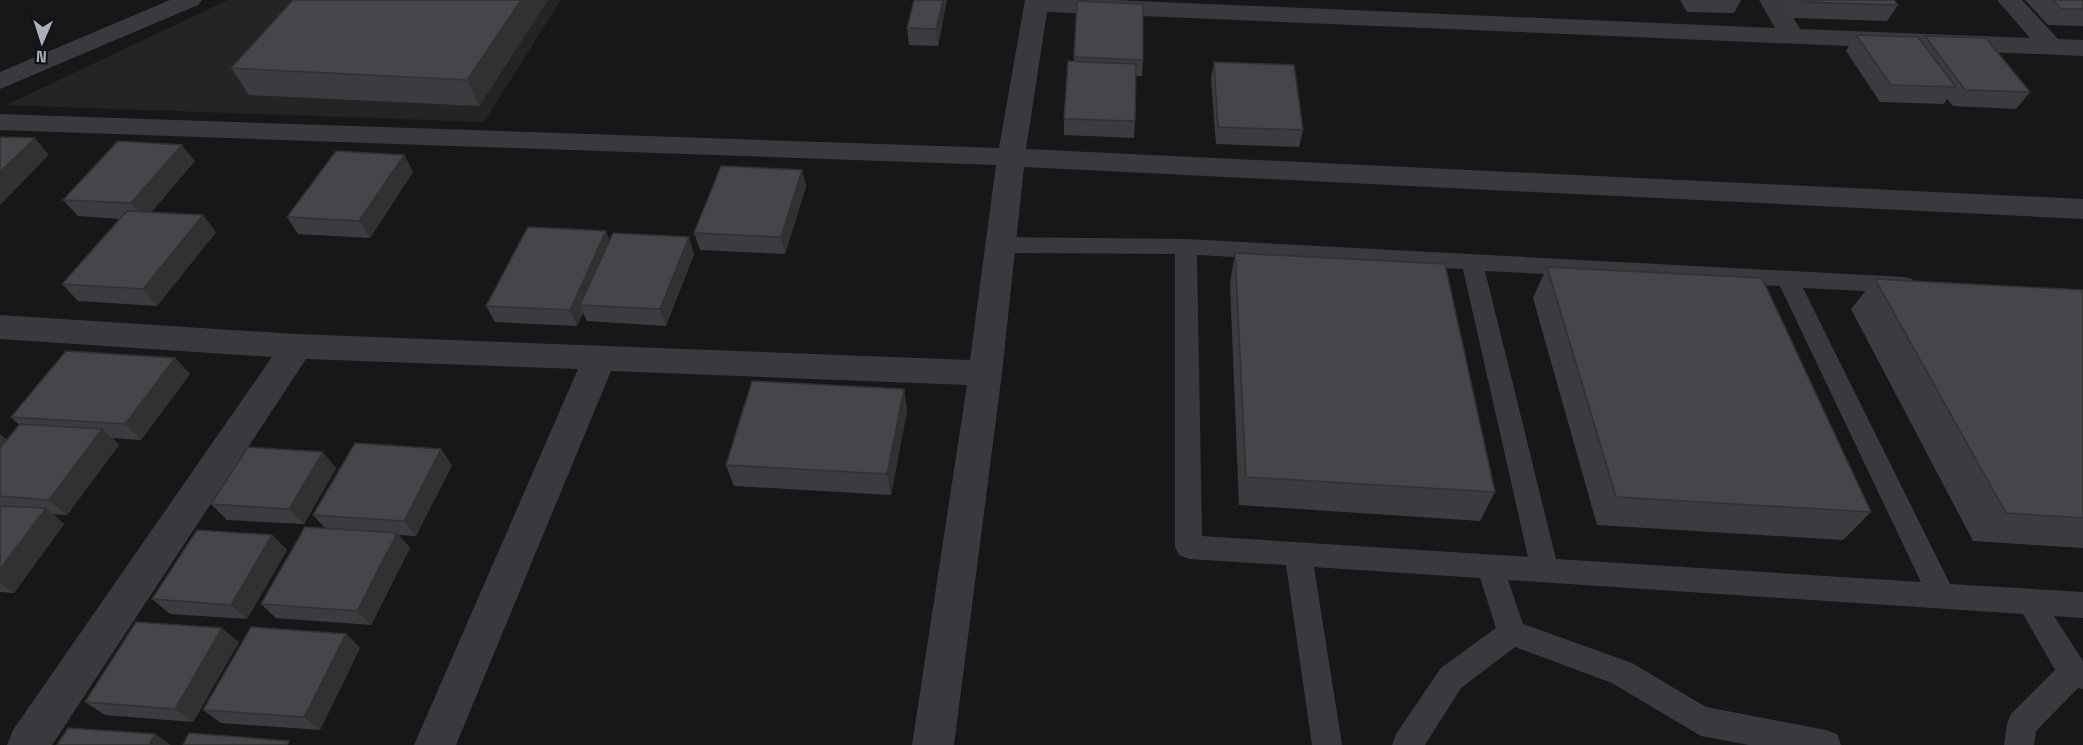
<svg xmlns="http://www.w3.org/2000/svg" width="2083" height="745" font-family="'Space Grotesk',sans-serif">
<style>
.built{fill:#232426}
.lines{fill:none;stroke-linecap:round;stroke-linejoin:round}
.lane{fill:#393a3e;fill-rule:evenodd}
.street{fill:#393a3e;fill-rule:evenodd}
.wall{fill:#3a3c3f}
.shaded-wall{fill:#303133}
.building{fill:#444649;stroke:#303133;stroke-width:1.5}
</style>
<rect width="100%" height="100%" fill="#171719"/>
<path class="built" d="M228 0H561L484 122 6 105Z"/>
<g class="lines">
<path class="lane" d="M1002 237 1186 239 1904 277 1912 279 1915 285 1912 291 1904 293 1803 288 1950 584 2083 592V618L2054 616 2083 661V689L2078 688 2036 731 2034 745H2004L2007 724 2011 714 2055 670 2023 614 1508 580 1523 624 1632 663 1706 707 1826 730 1837 734 1841 745H1749L1701 736 1612 683 1515 647 1461 688 1425 745H1392L1396 734 1441 668 1496 628 1480 578 1314 567 1342 745H1312L1286 565 1189 559 1179 555 1175 547V254L1002 253 994 250 991 245 994 240ZM1197 255 1463 269 1528 557 1202 536ZM1485 271 1780 286 1921 582 1556 559Z"/>
<path class="street" d="M170 0H202L198 5 0 89V72Z
M1025 0H1114L1775 28 1759 0H1783L1800 29 2030 38 1997 0H2022L2058 39 2083 40V56L1047 12 1026 149 2083 199V219L1024 167 1002 373 954 745H912L967 385 611 371 456 745H414L578 369 306 359 52 745H7L13 730 272 357 0 339V315L297 334 970 360 996 165 0 130V114L999 148Z"/>
</g>
<path class="wall" d="M548 0 479 106 249 95 231 68Z
M947 0 938 46 909 45 907 28Z
M1680 0H1741L1734 13 1687 12Z
M1781 0H1894L1898 5 1887 21 1793 18Z
M2025 0H2083V26L2048 25Z
M1077 1 1143 60 1142 76H1136L1135 121 1134 138 1064 135V119L1074 62Z
M1856 35 1921 41 1925 36 2030 92 2016 109 1953 106 1947 99 1944 104 1880 102 1846 51Z
M1214 62 1303 130 1299 147 1216 144 1211 79Z
M404 155 413 172 370 238 298 234 287 217Z
M195 161 151 212 216 232 157 306 78 301 62 284 120 219 78 216 63 200Z
M802 170 806 187 785 254 700 250 694 233Z
M610 239 694 254 666 326 587 321 583 313 577 326 495 322 486 306Z
M1235 253 1495 492 1480 521 1239 505 1230 284Z
M1547 267 1871 512 1843 540 1597 525 1533 298Z
M1875 279 2083 290V548L1973 541 1851 309Z
M175 358 190 374 141 440 112 438 119 445 67 515 53 514 64 524 14 593 0 592V434L7 440 19 425 11 417Z
M904 389 907 411 891 495 734 486 726 465Z
M452 465 416 536 399 535 410 548 371 625 276 618 261 604 325 528 313 515Z
M336 468 304 524 227 520 211 504Z
M272 535 287 550 247 619 170 614 152 599Z
M346 634 360 648 320 730 221 723 203 710Z
M239 642 193 722 105 715 85 702Z"/>
<path class="shaded-wall" d="M521 0H548L479 106 467 80Z
M943 0H947L938 46 936 29Z
M35 138 49 155 0 205V172Z
M182 145 195 161 145 220 131 203Z
M404 155 413 172 370 238 359 221Z
M802 170 806 187 785 254 781 237Z
M203 215 216 232 157 306 143 289Z
M606 231 613 248 580 305 583 313 577 326 570 310Z
M689 237 694 254 666 326 660 309Z
M175 358 190 374 141 440 125 424Z
M904 389 907 411 891 495 887 474Z
M102 429 119 445 67 515 49 500Z
M0 434 15 447 0 465Z
M441 449 452 465 416 536 404 521Z
M323 452 336 468 304 524 289 509Z
M46 508 64 524 14 593 0 583V569Z
M397 533 410 548 371 625 357 611Z
M272 535 287 550 247 619 231 605Z
M222 628 239 642 193 722 175 709Z
M346 634 360 648 320 730 304 717Z
M155 734 171 745H149Z"/>
<path class="building" d="M293 0H521L467 80 231 68Z
M914 0H943L936 29 907 28Z
M1802 0H1894L1898 5 1803 2Z
M2053 0H2083V9H2061Z
M1077 1 1143 4V60L1074 57Z
M1856 35 1918 37 1956 87 1891 85Z
M1925 36 1986 38 2030 92 1965 90Z
M1068 61 1136 64 1135 121 1064 119Z
M1214 62 1294 65 1303 130 1218 127Z
M0 137 35 138 0 172Z
M118 141 182 145 131 203 63 200Z
M336 151 404 155 359 221 287 217Z
M721 166 802 170 781 237 694 233Z
M127 211 203 215 143 289 62 284Z
M528 227 606 231 570 310 486 306Z
M613 233 689 237 660 309 580 305Z
M1235 253 1445 264 1495 492 1246 477Z
M1547 267 1762 278 1871 512 1616 497Z
M1875 279 2083 290V518L2006 513Z
M66 351 175 358 125 424 11 417Z
M752 381 904 389 887 474 726 465Z
M20 424 102 429 49 500 0 496V448Z
M355 443 441 449 404 521 313 515Z
M248 447 323 452 289 509 211 504Z
M0 506 46 508 0 569Z
M305 527 397 533 357 611 261 604Z
M197 530 272 535 231 605 152 599Z
M136 622 222 628 175 709 85 702Z
M251 627 346 634 304 717 203 710Z
M68 728 155 734 149 745H57Z
M189 733 289 741 287 745H183Z"/>
<g transform="translate(42 42) rotate(183)" stroke="#121214" stroke-width="4.5" paint-order="stroke">
<path d="M0-4.5L10 22L0 15L-10 22Z" fill="#aab0b8"/>
<text y="-9" font-size="16" font-weight="bold" text-anchor="middle" fill="#aab0b8">N</text>
</g>
</svg>
